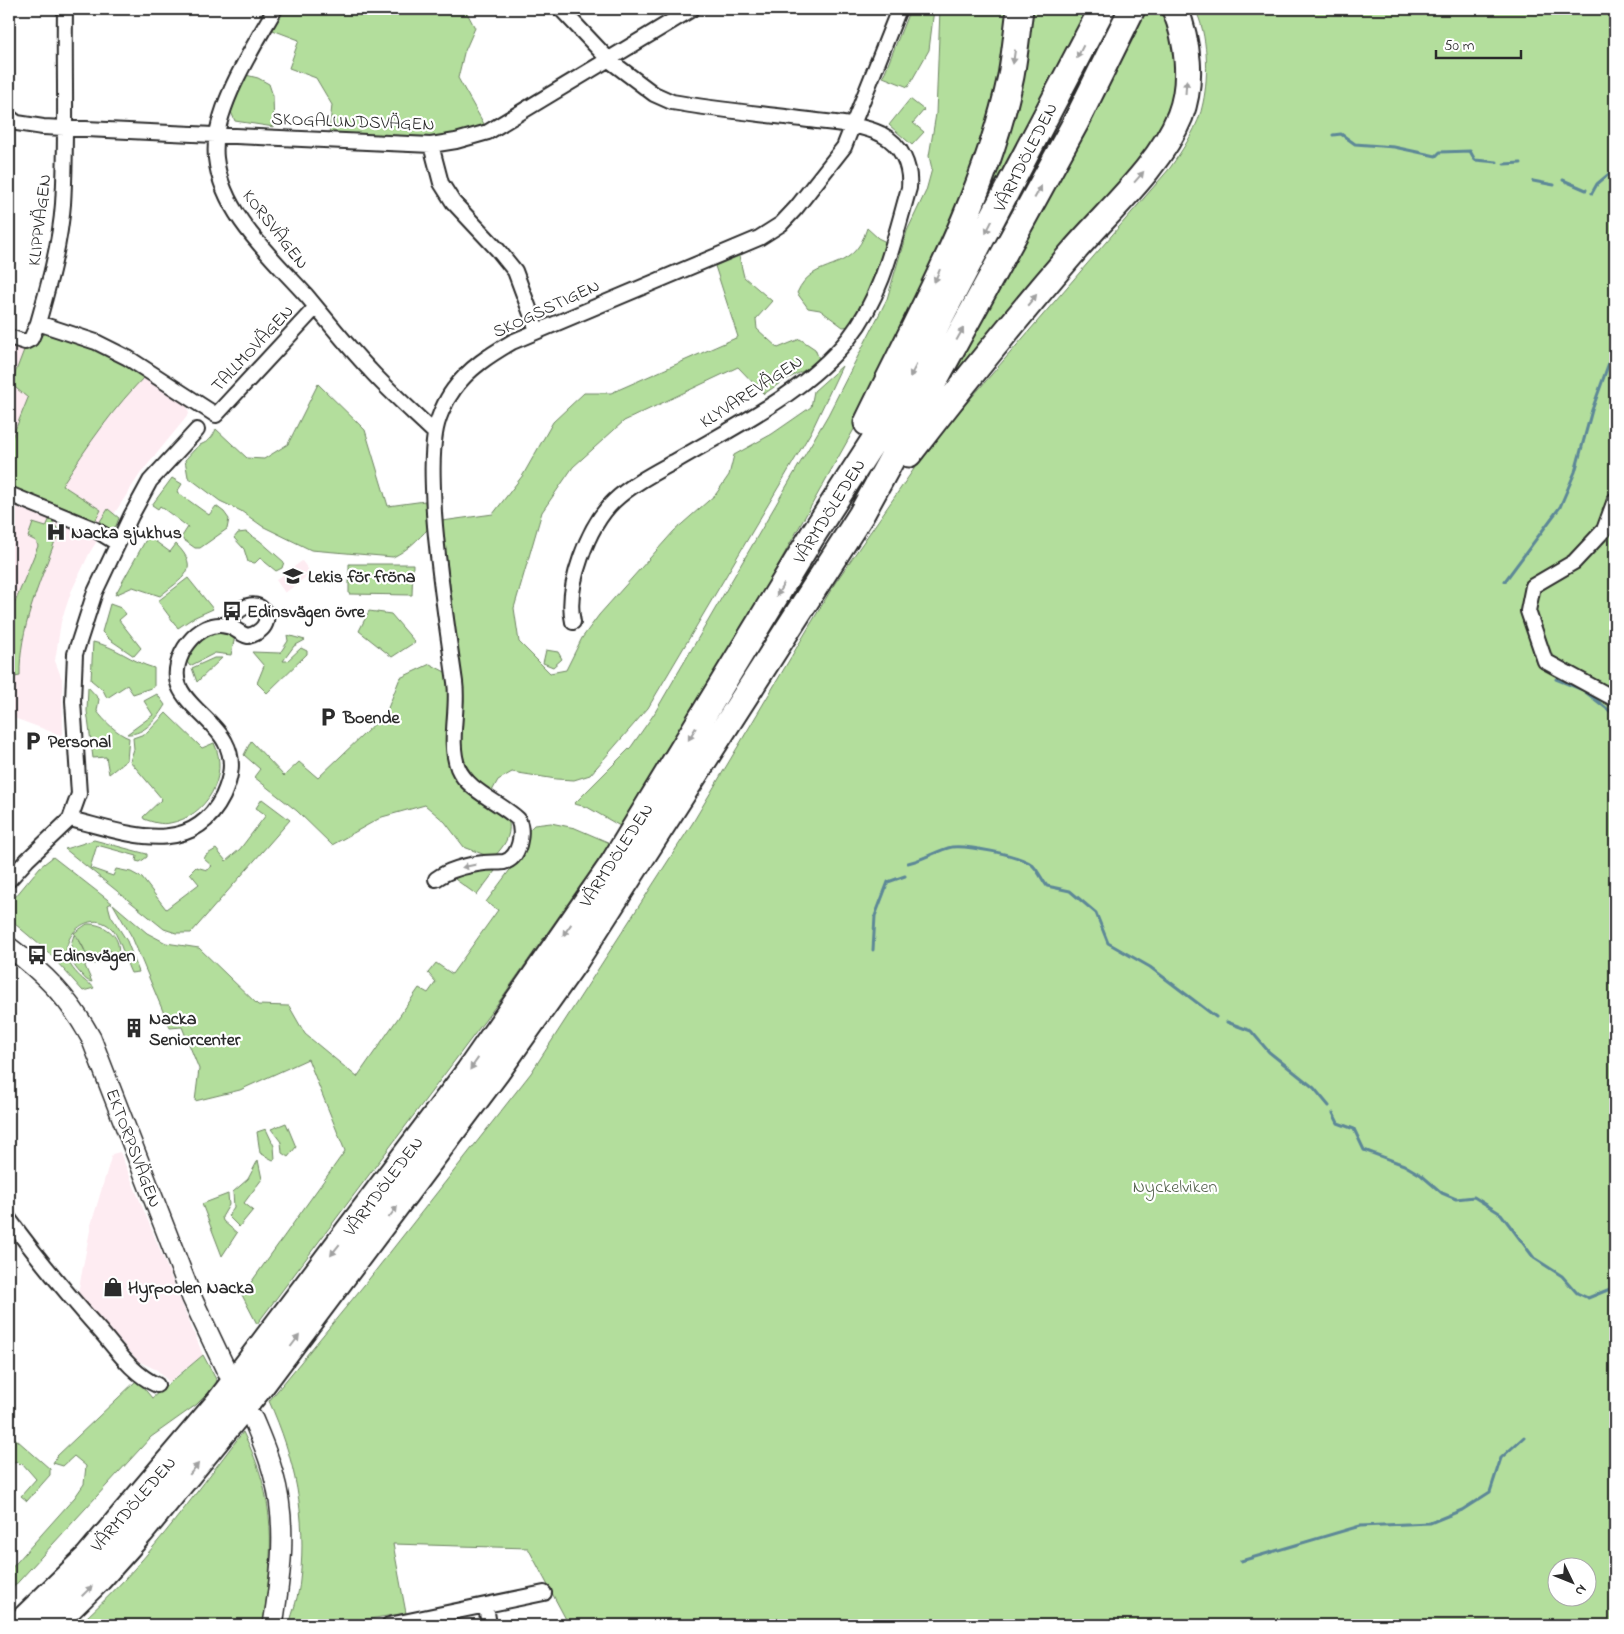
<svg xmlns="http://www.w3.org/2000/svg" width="1624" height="1634" font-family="'Indie Flower',sans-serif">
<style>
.built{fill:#feecf2}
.green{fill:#b3de9c;stroke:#6f8464;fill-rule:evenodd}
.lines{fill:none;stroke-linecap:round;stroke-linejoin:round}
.stream{stroke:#5d8897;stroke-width:3}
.street-casing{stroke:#2b2b2b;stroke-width:18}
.secondary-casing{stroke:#2b2b2b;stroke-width:22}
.highway-casing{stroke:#2b2b2b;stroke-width:29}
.street{stroke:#fff;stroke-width:14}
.secondary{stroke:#fff;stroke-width:19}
.highway{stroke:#fff;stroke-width:25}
.oneway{fill:#a0a0a0}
.labels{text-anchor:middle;stroke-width:4.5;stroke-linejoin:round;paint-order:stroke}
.street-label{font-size:18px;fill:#2b2b2b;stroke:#fff}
.poi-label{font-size:18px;font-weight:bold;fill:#2b2b2b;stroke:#fff;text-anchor:start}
.park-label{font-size:18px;fill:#54614d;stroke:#fff}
</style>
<rect width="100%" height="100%" fill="#fff"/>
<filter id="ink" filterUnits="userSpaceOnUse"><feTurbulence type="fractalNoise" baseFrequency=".02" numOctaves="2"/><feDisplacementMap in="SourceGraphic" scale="10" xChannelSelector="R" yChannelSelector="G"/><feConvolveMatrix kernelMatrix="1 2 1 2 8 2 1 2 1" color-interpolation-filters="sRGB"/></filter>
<g filter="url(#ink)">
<path class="built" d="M45 331 118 357 186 403 189 414 140 474 116 511 90 552 71 592 61 622 55 661 62 679 63 734 60 735 14 718 9 719V345L14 346 31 343Z
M302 561 311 573 285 593 276 580Z
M120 1152 203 1355 169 1382 157 1370 138 1361 78 1293 91 1225 112 1154Z"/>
<path class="green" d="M282 9H465L475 28 464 53 458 78 484 124 451 138 420 139 329 134 332 105 316 78 289 68 299 40 270 29Z
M910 9H934L929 50 908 87 883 77Z
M940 9H1012L1003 73 961 202 867 406 750 615 620 826 587 807 574 804 631 747 654 714 828 415 887 299 907 231 926 191 932 169 929 156 936 114Z
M1034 9H1092L961 261 1021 85Z
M1144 9H1165L1176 42 1175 100 1155 144 939 400 1044 207Z
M1195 9H1615V1625H569L528 1548 393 1544 406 1613 332 1625H289C293 1611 299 1595 300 1580 307 1517 295 1458 269 1401L369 1279 531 1073 692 824 835 583 916 466 953 419 1170 168C1183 149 1199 126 1203 103 1209 75 1208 34 1195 9ZM1556 1566H1586V1596H1556Z
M246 75 258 78 269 84 273 96 274 127 235 121 231 112Z
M910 99 924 110 913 123 924 132 912 145 889 125Z
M867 228 878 238 886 242C877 272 867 299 850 326L843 327 820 310 808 308 797 293C813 255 853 277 867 228Z
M739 256 744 277 772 301 756 319 757 329 778 348 800 339 815 349 819 359 815 365 783 381 764 394 738 367 624 421 573 467 542 512 514 608 519 642 550 673 566 670 582 638 599 615 674 531 716 494 729 475 734 455 772 434 811 407 814 391 842 366 811 432 648 708 590 775 574 780 556 779 512 772 498 780 492 791 478 782 466 765 459 743 464 700 442 521 493 514 523 475 553 422 584 393H611L738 337 715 266Z
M45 331 65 335 148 373C114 407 88 445 62 485L101 510 94 523 9 487V445L28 398 11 384 24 350Z
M318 384 365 430 388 506 425 501 429 528C417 540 408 550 393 557L311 550 262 526 241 511 220 501 188 477 185 460C189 456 195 448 200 445 209 441 212 439 216 429L247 458 264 459 288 444Z
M172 478 182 484 177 492 209 515 216 506 224 512 229 519 227 529 200 548H195L181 538 188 527 160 506 158 509 152 505Z
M108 509 119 518 116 526 111 529 99 523Z
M50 518 61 534 55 541C39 585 19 629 20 676L9 678V617L38 546 36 541 28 537 33 523 46 527Z
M246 532 260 541 284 562 282 568 276 571 260 558 255 563 248 562 244 549 234 538 238 533Z
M148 536 170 552 176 544C202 570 182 578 160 596L133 587 115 595Z
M349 564H413L412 595 349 594Z
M188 578 213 609 193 618 178 628 158 601Z
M110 604 121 608 126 614 119 620 141 648 134 656 109 639 102 632Z
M369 611 391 614 415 642 392 657 359 631Z
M218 633 235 636 231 655 215 653 190 666 187 662C191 647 202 637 218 633Z
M287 635 305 640 294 646 283 661H287L301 648 307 651V654L267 693 257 683 264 666 252 652 280 653 288 641Z
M93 642C115 646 132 662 154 668V687L133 694 127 685 107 698 103 690 91 680Z
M546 650 558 652 562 659 553 667 543 663Z
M214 658H222L197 682 192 668Z
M430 664 449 674C448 704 440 769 464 791 477 803 496 809 509 822 511 838 503 847 493 858L464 847 445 822 425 805 382 817 332 845 297 811 254 777 260 769 244 755 251 741 284 776 299 762 318 778 386 713 400 678Z
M88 687 99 699 97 711C103 720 119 735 129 738L127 760 109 774 106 757 93 758 87 711Z
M157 694 165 705C157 718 145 735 127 734L153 715 144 701Z
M166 713 202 748 214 743C230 776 206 817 170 823 162 825 152 822 144 819L143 817 162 799 130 761 134 749 133 738 147 733Z
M262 799 290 820 191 933H176L164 929 65 849 94 840 147 854V857L140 862 136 861 137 856 97 845 90 868 113 876 116 869 131 872 142 878 166 909 199 884 190 873 196 867 207 870 212 866 204 859 206 855 216 849 226 861 240 849 266 815 256 808Z
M551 823 575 828 610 843 501 999 257 1324 242 1295 345 1151 308 1059 240 1090 195 1101 199 1069 182 1027 170 1028 132 937 113 904 147 933 166 943 199 948 258 1005 289 1006 305 1034 357 1077 419 988 428 993 436 982 428 973 436 963 452 974 498 910 486 902 518 859 529 830 534 825Z
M53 857 112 903 108 905 111 916 127 941 139 972 131 973C125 961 121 940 113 930 93 907 59 934 68 960 71 968 79 976 85 981 89 985 91 983 94 988L83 991 47 951 15 924 11 902 40 867Z
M498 867 477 895 452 877 453 873Z
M87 924C103 923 122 935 118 954L112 957 110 950 103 951 102 961 94 964C86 959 83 942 74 933Z
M74 935C81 942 90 955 85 966L92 982C87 981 85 979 82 975 69 962 68 952 74 935Z
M286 1123 296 1147 288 1157 282 1153 281 1142 271 1129Z
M266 1129 274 1146 275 1159 273 1160 260 1153 257 1132Z
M258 1160 262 1179 244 1203 253 1210 239 1227 228 1216 234 1207 233 1192 248 1179Z
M228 1194 229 1205 222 1217 223 1221 237 1233 222 1256 202 1204Z
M203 1355 218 1383 196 1405 151 1437 9 1592V1571L75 1497 84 1484 86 1466 74 1456 63 1466 53 1463 57 1456 137 1380 152 1398Z
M243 1432C278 1502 273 1550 263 1625H78C142 1569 191 1499 243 1432Z
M9 1433 50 1469V1475L27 1501 21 1496 36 1479 22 1463 20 1465 16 1461 9 1469V1456L12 1452 9 1449Z"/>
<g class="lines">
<path class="stream" d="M1333 135 1341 134 1355 144 1394 147 1436 156 1440 152 1470 151 1475 160 1497 162
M1504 164 1521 163
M1563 180 1586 190
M1533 181 1554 185
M1592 193 1597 184 1615 169
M1505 581 1560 507 1575 472 1592 410 1615 346
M1556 679 1583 690 1615 715
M908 863C924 860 937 850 952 847 967 845 1019 855 1031 864 1037 868 1042 880 1047 886L1070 891 1096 913 1108 943 1150 967 1216 1017
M873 950 875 916 888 882 905 876
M1227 1022 1251 1031 1269 1052 1314 1088 1329 1106
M1333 1113 1338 1123 1354 1129 1364 1150 1404 1165 1421 1175 1442 1193 1456 1199 1474 1197 1501 1214 1534 1258 1562 1276 1577 1293 1588 1298 1610 1289 1615 1292
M1614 1456H1615
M1241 1561 1360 1526 1430 1523 1462 1510 1490 1492 1501 1458 1524 1437"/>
<defs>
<path id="street" d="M65 9C64 74 67 139 63 204 60 244 49 284 38 323L96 342 128 358 216 415 316 307
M275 9C253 48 211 112 216 158 222 214 271 256 306 295 327 320 347 346 370 370 390 392 413 412 435 433
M561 9 609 60 654 94 672 102C718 110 764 114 809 120 832 123 860 124 881 134 902 145 911 166 909 188 894 240 883 295 849 338 804 394 735 426 674 462 654 473 631 485 614 501 588 526 565 587 573 622
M9 117 17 123 43 127 431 145 456 141 488 132 692 9
M431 145 441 183 453 202 498 250 515 271 537 330
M9 337 25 342 31 339 38 323
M9 494 94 529 117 543
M1615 500 1604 530 1574 562 1533 586 1528 611 1545 661 1615 699
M70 819 79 794 73 701 75 654 95 592 131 516 150 481 197 430
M436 879C450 869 467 865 484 863 490 862 497 863 504 862 520 858 524 832 518 819 501 803 467 790 458 768 448 741 459 710 455 682 447 626 438 570 434 513 433 487 431 460 435 434 437 419 445 401 454 389 469 368 490 355 512 342L759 238 781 224 796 208 844 147 899 9
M9 880 27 860 70 819C124 832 191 861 223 796 231 778 235 760 225 742 214 721 187 706 179 686 168 659 199 618 227 626 234 627 240 634 248 636 288 625 254 580 227 625
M9 1219C38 1259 69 1296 102 1333 118 1352 134 1375 157 1385
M486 1606 489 1625
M389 1625 544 1593"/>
<path id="secondary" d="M9 947C45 974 69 998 91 1038L192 1298 227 1372
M253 1419C260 1436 268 1454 273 1473 288 1523 281 1574 273 1625"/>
<path id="highway" d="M867 423C920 313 986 197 1011 76 1015 54 1017 31 1020 9
M909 454C962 385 1016 318 1073 252 1108 211 1160 166 1180 116 1193 82 1188 41 1175 9
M18 1625 87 1558 219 1402 469 1071 612 865 814 533 885 423 1102 9
M52 1625 99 1579 141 1532 261 1386 496 1073 576 960 861 515 1076 122 1132 9"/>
</defs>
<use href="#street" class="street-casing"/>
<use href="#secondary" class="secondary-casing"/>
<use href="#highway" class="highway-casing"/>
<use href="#street" class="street"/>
<use href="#secondary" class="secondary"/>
<use href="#highway" class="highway"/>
</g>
<defs><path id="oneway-solid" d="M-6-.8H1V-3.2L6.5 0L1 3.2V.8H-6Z" transform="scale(1.25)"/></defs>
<g class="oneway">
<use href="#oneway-solid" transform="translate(1080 52) rotate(117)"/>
<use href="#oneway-solid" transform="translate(1014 57) rotate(98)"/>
<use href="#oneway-solid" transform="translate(1186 87) rotate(-86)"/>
<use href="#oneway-solid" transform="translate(1139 177) rotate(-49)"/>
<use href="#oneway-solid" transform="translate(1038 192) rotate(-61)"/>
<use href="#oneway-solid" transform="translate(989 227) rotate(117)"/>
<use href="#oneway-solid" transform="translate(937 276) rotate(114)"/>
<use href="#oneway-solid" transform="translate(1032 300) rotate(-50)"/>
<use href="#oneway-solid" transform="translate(960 334) rotate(-61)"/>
<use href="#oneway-solid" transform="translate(913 371) rotate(118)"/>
<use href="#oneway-solid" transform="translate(780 590) rotate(121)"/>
<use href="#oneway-solid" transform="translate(692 734) rotate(121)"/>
<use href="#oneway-solid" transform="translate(469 866) rotate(168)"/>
<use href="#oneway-solid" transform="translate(567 930) rotate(125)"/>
<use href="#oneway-solid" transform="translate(474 1064) rotate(125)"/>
<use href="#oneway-solid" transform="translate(393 1212) rotate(-53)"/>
<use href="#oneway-solid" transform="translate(335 1250) rotate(128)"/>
<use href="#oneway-solid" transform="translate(295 1341) rotate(-53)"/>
<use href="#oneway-solid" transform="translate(194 1469) rotate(-51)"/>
<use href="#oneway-solid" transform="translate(87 1591) rotate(-45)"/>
</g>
</g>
<defs>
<symbol id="hospital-bare" viewBox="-9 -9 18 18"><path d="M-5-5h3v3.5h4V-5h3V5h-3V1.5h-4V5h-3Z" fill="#2b2b2b" stroke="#fff" stroke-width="2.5" paint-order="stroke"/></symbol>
<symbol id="school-bare" viewBox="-9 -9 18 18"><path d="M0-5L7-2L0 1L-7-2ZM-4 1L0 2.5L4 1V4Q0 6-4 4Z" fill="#2b2b2b" stroke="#fff" stroke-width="2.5" paint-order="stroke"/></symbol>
<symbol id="bus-bare" viewBox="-9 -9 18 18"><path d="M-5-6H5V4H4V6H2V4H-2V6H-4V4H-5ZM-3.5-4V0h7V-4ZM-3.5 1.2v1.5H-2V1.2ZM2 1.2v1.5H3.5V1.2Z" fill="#2b2b2b" stroke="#fff" stroke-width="2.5" paint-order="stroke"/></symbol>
<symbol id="parking-bare" viewBox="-9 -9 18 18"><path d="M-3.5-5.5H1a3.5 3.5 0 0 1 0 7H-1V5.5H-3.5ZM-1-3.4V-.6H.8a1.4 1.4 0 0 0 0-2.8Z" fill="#2b2b2b" stroke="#fff" stroke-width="2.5" paint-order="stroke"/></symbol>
<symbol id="building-bare" viewBox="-9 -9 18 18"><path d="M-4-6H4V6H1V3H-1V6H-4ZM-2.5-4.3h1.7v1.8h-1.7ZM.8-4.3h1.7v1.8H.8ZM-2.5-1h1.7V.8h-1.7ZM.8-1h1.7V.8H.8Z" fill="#2b2b2b" stroke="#fff" stroke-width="2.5" paint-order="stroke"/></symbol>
<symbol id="shop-bare" viewBox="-9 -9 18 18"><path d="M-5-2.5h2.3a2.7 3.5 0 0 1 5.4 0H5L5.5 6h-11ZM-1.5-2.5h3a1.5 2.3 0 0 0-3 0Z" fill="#2b2b2b" stroke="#fff" stroke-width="2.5" paint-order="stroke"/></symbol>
</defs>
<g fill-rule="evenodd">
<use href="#hospital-bare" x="42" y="518" width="28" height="28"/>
<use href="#school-bare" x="279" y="562" width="28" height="28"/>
<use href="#bus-bare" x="218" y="597" width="28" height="28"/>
<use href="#parking-bare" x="314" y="703" width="28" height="28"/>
<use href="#parking-bare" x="19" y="727" width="28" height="28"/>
<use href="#bus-bare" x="23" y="941" width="28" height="28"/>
<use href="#building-bare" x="120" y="1014" width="28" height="28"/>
<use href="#shop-bare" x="99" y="1273" width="28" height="28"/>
</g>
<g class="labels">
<g class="street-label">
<text transform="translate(353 121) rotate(2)" y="6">SKOGALUNDSVÄGEN</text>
<text transform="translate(1025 157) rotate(-63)" y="6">VÄRMDÖLEDEN</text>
<text transform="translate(39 220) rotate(-83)" y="6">KLIPPVÄGEN</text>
<text transform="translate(276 229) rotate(52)" y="6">KORSVÄGEN</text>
<text transform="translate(546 308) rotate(-25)" y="6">SKOGSSTIGEN</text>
<text transform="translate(252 348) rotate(-47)" y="6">TALLMOVÄGEN</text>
<text transform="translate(751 391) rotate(-33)" y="6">KLYVAREVÄGEN</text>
<text transform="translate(829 511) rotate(-58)" y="6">VÄRMDÖLEDEN</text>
<text transform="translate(616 855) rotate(-57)" y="6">VÄRMDÖLEDEN</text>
<text transform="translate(134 1148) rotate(69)" y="6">EKTORPSVÄGEN</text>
<text transform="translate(383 1186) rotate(-53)" y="6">VÄRMDÖLEDEN</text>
<text transform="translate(133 1504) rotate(-49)" y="6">VÄRMDÖLEDEN</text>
</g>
<g class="poi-label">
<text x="71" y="538">Nacka sjukhus</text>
<text x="308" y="582">Lekis för fröna</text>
<text x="247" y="617">Edinsvägen övre</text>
<text x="343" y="723">Boende</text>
<text x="48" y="747">Personal</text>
<text x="52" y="961">Edinsvägen</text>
<text x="149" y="1024">Nacka<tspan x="149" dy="21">Seniorcenter</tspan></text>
<text x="128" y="1293">Hyrpoolen Nacka</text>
</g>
<g class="park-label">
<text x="1175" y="1192">Nyckelviken</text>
</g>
</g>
<rect width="1624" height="1634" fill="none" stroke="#fff" stroke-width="30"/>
<rect x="15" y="15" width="1594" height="1604" fill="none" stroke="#2b2b2b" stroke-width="2" filter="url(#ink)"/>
<g transform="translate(1572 1582) rotate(133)"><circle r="24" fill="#ffffff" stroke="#aaaaaa"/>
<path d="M0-4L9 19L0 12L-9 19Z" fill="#2b2b2b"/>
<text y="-8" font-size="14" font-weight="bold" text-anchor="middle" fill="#2b2b2b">N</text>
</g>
<path d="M1436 50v8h85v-8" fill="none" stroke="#2b2b2b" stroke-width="2.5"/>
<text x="1444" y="50" font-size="15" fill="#2b2b2b" stroke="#ffffff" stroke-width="4" paint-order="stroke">50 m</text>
</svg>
